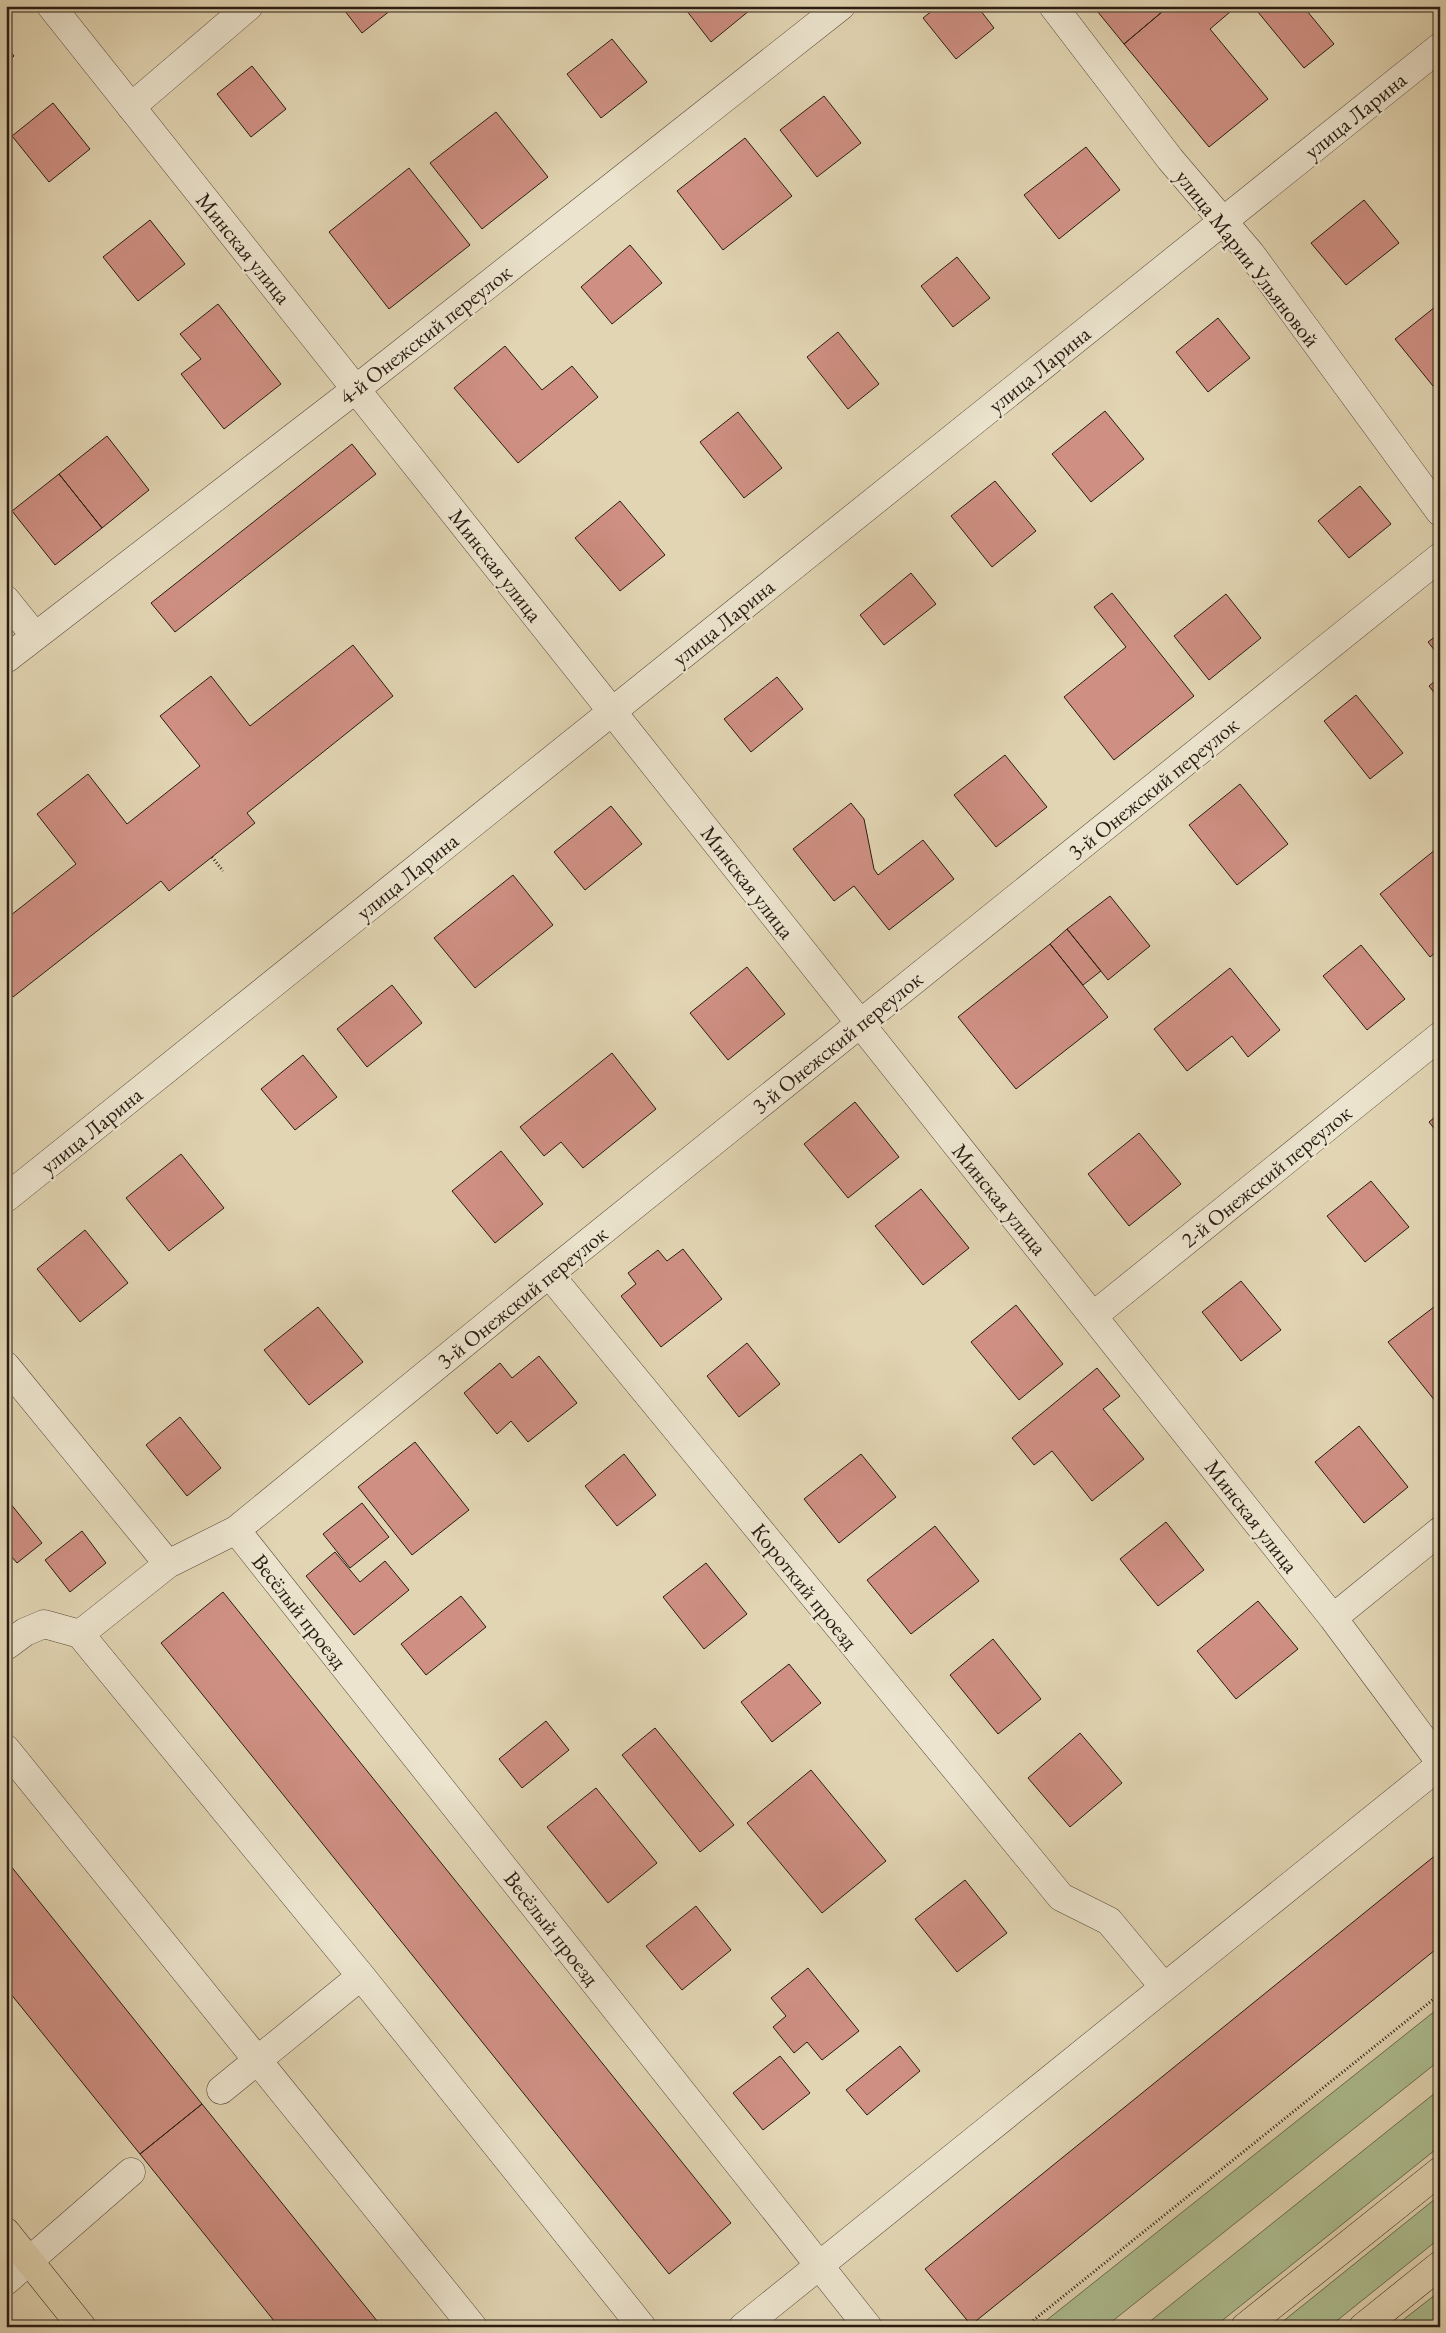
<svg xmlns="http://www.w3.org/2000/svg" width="1446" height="2333" font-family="'EB Garamond',serif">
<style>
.green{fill:#adbe91;stroke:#6b6d52}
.building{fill:#cf9083;stroke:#291c13}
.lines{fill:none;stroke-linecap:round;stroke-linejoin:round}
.minor-casing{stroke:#574a3b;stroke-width:29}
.major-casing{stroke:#291c13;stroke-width:29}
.path{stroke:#291c13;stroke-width:3;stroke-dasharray:1 2.5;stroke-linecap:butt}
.minor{stroke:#ece4ce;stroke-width:28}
.major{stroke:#e2d5b3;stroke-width:28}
.labels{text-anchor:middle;stroke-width:4.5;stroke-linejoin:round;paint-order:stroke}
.street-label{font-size:22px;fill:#291c13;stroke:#ece4ce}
</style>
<rect width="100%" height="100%" fill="#e2d5b3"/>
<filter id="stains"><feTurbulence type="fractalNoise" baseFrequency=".004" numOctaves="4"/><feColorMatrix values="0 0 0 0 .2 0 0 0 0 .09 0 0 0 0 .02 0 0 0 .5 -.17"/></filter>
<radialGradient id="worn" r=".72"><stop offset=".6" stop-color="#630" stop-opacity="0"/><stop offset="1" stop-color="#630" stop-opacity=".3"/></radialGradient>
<path class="green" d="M1440 2007V2060L1105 2327H1038Z
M1440 2089V2146L1214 2327H1143Z
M1440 2195V2238L1329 2327H1276Z
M1440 2291V2327H1394Z"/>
<path class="building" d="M341 6H396L362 33Z
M683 6H755L711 42Z
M938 6H977L994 28 956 59 923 18Z
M1093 6H1169L1124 44Z
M1169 6H1237L1210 29 1268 99 1209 147 1124 44Z
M1253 6H1303L1334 44 1304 68Z
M612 39 647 82 601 118 567 74Z
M6 46 14 56 6 62Z
M252 66 286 109 251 137 217 94Z
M824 96 861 143 817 177 780 130Z
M53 103 90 149 49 182 12 136Z
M496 112 548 177 482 229 430 163Z
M745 138 792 196 723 250 677 191Z
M1086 147 1120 190 1059 239 1024 195Z
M409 168 470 245 389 309 329 232Z
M1364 200 1399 243 1346 285 1311 243Z
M150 220 185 264 138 301 103 257Z
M630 245 662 283 612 324 581 287Z
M957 257 990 298 953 327 921 286Z
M1440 303V381L1433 386 1395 339Z
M218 304 281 384 224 429 181 374 201 359 180 334Z
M1218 318 1250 358 1208 392 1176 352Z
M838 332 879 384 848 409 807 357Z
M505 346 542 390 572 366 598 397 518 463 454 388Z
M1105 411 1144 459 1091 502 1052 454Z
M738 412 782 468 744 498 700 442Z
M107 436 149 490 102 528 59 474Z
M352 444 376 474 175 632 151 603Z
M59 474 102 528 55 565 12 511Z
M995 481 1036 531 992 567 951 516Z
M1360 486 1391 524 1349 558 1318 521Z
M620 501 665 555 620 591 575 538Z
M911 573 936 604 884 645 860 615Z
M1112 593 1194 696 1114 760 1064 697 1126 647 1094 607Z
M1226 594 1261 638 1209 680 1174 636Z
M1440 633V657L1428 642Z
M353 645 393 696 247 813 255 823 169 891 161 881 13 997 6 988V919L76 864 37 814 88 774 127 824 200 766 160 716 211 676 250 726Z
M777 677 803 709 751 752 724 719Z
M1440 677V700L1429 686Z
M1356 695 1403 753 1370 779 1324 721Z
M1005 755 1047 807 996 847 954 795Z
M1240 784 1288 844 1237 885 1189 825Z
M851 803 864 819 874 869 878 875 923 840 954 879 889 930 854 886 834 901 793 849Z
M611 806 642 844 585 890 554 852Z
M1440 846V949L1430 957 1380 894Z
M513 875 553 925 475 988 434 938Z
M1110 896 1150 946 1108 980 1067 929Z
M1067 929 1101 971 1083 985 1050 944Z
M1050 944 1108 1017 1016 1089 958 1017Z
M1361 945 1405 999 1367 1030 1323 976Z
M747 967 785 1014 728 1060 690 1013Z
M1230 968 1280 1030 1248 1057 1232 1036 1187 1071 1154 1029Z
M392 985 422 1023 367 1067 337 1029Z
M612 1053 656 1109 583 1168 561 1142 544 1156 520 1127Z
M303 1055 337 1097 295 1130 261 1089Z
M855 1102 899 1157 848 1198 804 1144Z
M1440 1113V1136L1429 1122Z
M1139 1133 1181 1184 1129 1226 1088 1174Z
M501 1151 543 1204 495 1243 452 1191Z
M181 1154 224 1208 169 1251 126 1198Z
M1371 1181 1409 1227 1365 1262 1327 1216Z
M921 1189 969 1248 923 1285 875 1226Z
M85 1230 128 1283 80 1322 37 1269Z
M683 1249 722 1299 661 1347 621 1296 636 1284 628 1273 658 1250 667 1261Z
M1241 1281 1281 1330 1241 1361 1202 1312Z
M1016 1305 1063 1364 1019 1400 971 1342Z
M318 1307 363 1362 309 1405 264 1350Z
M1434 1307 1440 1315V1399L1436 1402 1388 1342Z
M747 1343 780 1384 739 1417 707 1376Z
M539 1356 577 1403 528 1442 511 1421 497 1434 464 1393 500 1363 512 1378Z
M1097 1368 1120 1396 1103 1409 1144 1459 1092 1501 1052 1451 1034 1465 1012 1438Z
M180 1417 221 1468 187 1496 146 1445Z
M1359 1426 1408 1487 1364 1523 1315 1462Z
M415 1442 469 1510 412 1555 358 1487Z
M624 1454 656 1495 617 1526 585 1486Z
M861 1454 896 1497 839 1543 804 1499Z
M6 1498 42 1543 17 1563 6 1550Z
M362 1503 389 1537 350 1568 323 1534Z
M1166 1522 1204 1570 1158 1606 1120 1559Z
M935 1526 979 1581 911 1634 867 1580Z
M82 1531 106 1563 70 1592 45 1560Z
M335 1552 360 1582 385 1561 409 1590 354 1635 306 1576Z
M706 1563 747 1614 704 1649 663 1597Z
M223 1592 731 2223 669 2274 161 1643Z
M461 1596 486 1627 426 1675 401 1644Z
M1258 1601 1298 1649 1236 1699 1197 1651Z
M993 1639 1041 1699 998 1734 950 1675Z
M789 1664 821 1703 772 1742 741 1702Z
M546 1721 569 1750 522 1788 499 1759Z
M655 1728 734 1825 700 1852 622 1755Z
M1080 1733 1122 1783 1070 1827 1028 1778Z
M811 1770 886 1861 822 1913 747 1823Z
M596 1788 657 1863 608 1903 547 1827Z
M1437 1854 1440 1858V1946L971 2325 925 2269Z
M6 1860 202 2104 140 2154 6 1988Z
M965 1880 1007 1933 957 1972 915 1919Z
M696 1906 731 1950 682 1990 646 1946Z
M808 1968 859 2031 822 2060 807 2042 794 2053 773 2027 786 2016 771 1998Z
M900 2046 920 2071 867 2115 846 2090Z
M780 2056 810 2093 763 2130 733 2093Z
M202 2104 382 2327H279L140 2154Z"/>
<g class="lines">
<defs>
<path id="minor" d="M51 6 1333 1618 1440 1762
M1053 6 1170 159 1251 254 1440 512
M131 107 249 6
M6 600 35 636
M6 659 356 389 841 6
M6 1198 1440 47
M549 1274 1061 1897 1109 1921 1164 1987
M1093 1316 1440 1036
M6 1366 168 1564 236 1530 549 1274 1440 557
M236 1530 868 2327
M1333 1618 1440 1531
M80 1634 168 1564
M6 1646 25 1632 44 1624 80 1634 361 1976 642 2327
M6 1749 473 2327
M221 2090 361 1976
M6 2281 131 2172
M743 2327 1440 1765"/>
<path id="major" d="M6 2232 82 2327
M1245 2327 1440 2171
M1363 2327 1440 2265"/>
</defs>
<use href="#minor" class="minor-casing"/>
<use href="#major" class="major-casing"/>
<path class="path" d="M212 857 223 871
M1025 2327 1440 1994"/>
<use href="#minor" class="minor"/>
<use href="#major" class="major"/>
</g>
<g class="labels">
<g class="street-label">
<text transform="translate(1355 115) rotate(-39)" y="8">улица Ларина</text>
<text transform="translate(244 248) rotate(51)" y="8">Минская улица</text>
<text transform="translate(1248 258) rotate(52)" y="8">улица Марии Ульяновой</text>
<text transform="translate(425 334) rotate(-38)" y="8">4-й Онежский переулок</text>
<text transform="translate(1039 369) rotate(-39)" y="8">улица Ларина</text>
<text transform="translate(496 565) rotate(52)" y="8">Минская улица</text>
<text transform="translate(723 622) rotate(-39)" y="8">улица Ларина</text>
<text transform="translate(1153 788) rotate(-39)" y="8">3-й Онежский переулок</text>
<text transform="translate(407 876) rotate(-39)" y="8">улица Ларина</text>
<text transform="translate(748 882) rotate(52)" y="8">Минская улица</text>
<text transform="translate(837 1042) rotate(-39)" y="8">3-й Онежский переулок</text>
<text transform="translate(91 1130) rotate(-39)" y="8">улица Ларина</text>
<text transform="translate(1266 1176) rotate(-39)" y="8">2-й Онежский переулок</text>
<text transform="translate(1000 1199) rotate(51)" y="8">Минская улица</text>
<text transform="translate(522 1297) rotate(-39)" y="8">3-й Онежский переулок</text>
<text transform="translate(1252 1516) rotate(52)" y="8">Минская улица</text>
<text transform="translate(805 1586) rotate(51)" y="8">Короткий проезд</text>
<text transform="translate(300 1611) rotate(52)" y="8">Весёлый проезд</text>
<text transform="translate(552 1928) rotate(52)" y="8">Весёлый проезд</text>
</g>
</g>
<rect width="1446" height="2333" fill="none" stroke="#e2d5b3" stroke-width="25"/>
<rect x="8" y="8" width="1431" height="2318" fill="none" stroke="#291c13" stroke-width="2.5"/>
<rect x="12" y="12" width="1421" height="2308" fill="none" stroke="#291c13"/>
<rect width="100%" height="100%" filter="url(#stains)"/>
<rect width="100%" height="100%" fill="url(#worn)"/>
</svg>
